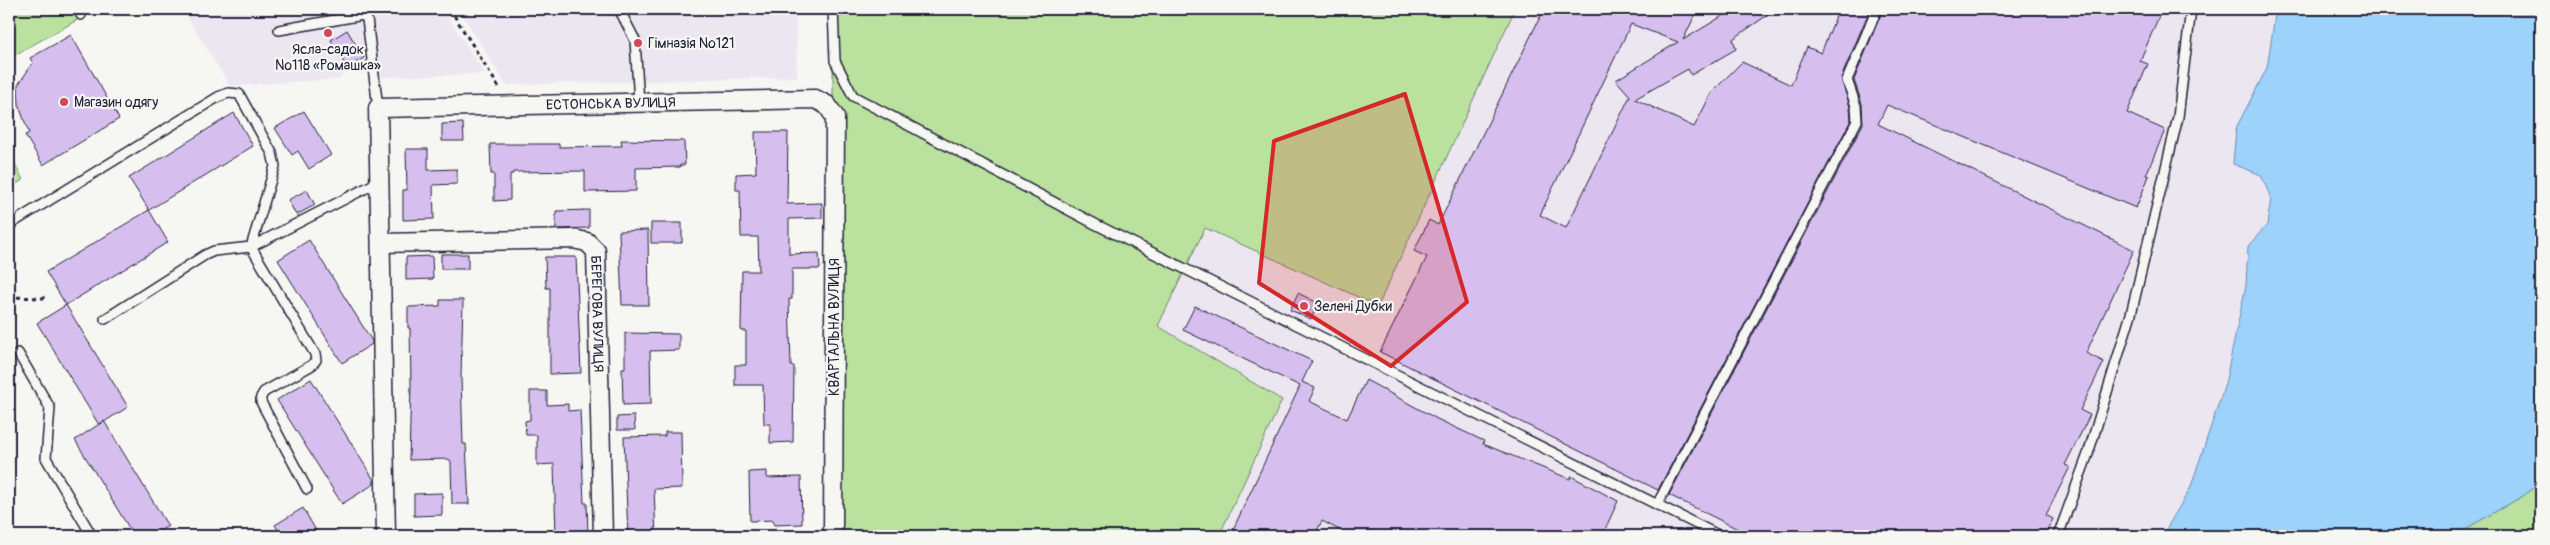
<svg xmlns="http://www.w3.org/2000/svg" width="2550" height="545" viewBox="0 0 2550 545" font-family="Pangolin,sans-serif">
	<style>
		.built { fill: #ece6f1 }
		.green { fill: #bae29e; stroke: #6e826c }
		.water { fill: #9dd2fb; stroke: #6c8cae }
		.building { fill: #d6bfef; stroke: #22223b; fill-rule: evenodd }
		.lines { fill: none; stroke-linecap: round; stroke-linejoin: round }
		.service-casing { stroke: #22223b; stroke-width: 12 }
		.minor-casing { stroke: #22223b; stroke-width: 21 }
		.path { stroke: #22223b; stroke-width: 3; stroke-dasharray: 4 4; stroke-linecap: butt }
		.service { stroke: #f6f6f2; stroke-width: 9 }
		.minor { stroke: #f6f6f2; stroke-width: 18 }
		.marked { fill: #d62828; fill-opacity: 0.2; stroke: #d62828; stroke-width: 4; stroke-linejoin: round }
		.poi-dot { fill: #d1495b; stroke: #f6f6f2; stroke-width: 2 }
		.labels { text-anchor: middle; dominant-baseline: central; stroke-width: 4.5; stroke-linejoin: round; paint-order: stroke }
		.poi-label { font-size: 14px; fill: #22223b; stroke: #f6f6f2; text-anchor: start }
		.street-label { font-size: 14px; fill: #22223b; stroke: #f6f6f2 }
	</style>
	<rect width="100%" height="100%" fill="#f6f6f2"/>
	<filter id="ink" filterUnits="userSpaceOnUse"><feTurbulence type="fractalNoise" baseFrequency=".02" numOctaves="2"/><feDisplacementMap in="SourceGraphic" scale="10" xChannelSelector="R" yChannelSelector="G"/><feConvolveMatrix kernelMatrix="1 2 1 2 8 2 1 2 1" color-interpolation-filters="sRGB"/></filter>
	<g filter="url(#ink)">
		<path class="built" d="M182,9H443L485,74L380,77L379,57H373L364,58L348,68L339,79L230,86Z
			M459,9H796L797,77L506,85Z
			M1515,9H2276L2267,68L2236,128L2233,164L2261,175L2271,198L2267,225L2248,246L2246,285L2225,384L2190,489L2162,536H1219L1282,400L1158,326L1205,228L1378,306Z"/>
		<path class="green" d="M9,9H97L9,58Z
			M833,9H1515L1378,306L1205,228L1158,326L1282,400L1219,536H833Z
			M9,152L23,180L9,188Z
			M2541,482V536H2457L2460,532L2523,496Z"/>
		<path class="water" d="M2276,9H2541L2539,43L2541,51V482L2523,496L2460,532L2457,536H2162L2190,489L2225,384L2246,285L2248,246L2267,225L2271,198L2261,175L2233,164L2236,128L2267,68Z"/>
		<path class="building" d="M1544,9H1698L1683,40L1734,9H1776L1733,39L1736,49L1691,75L1688,69L1635,99L1694,127L1712,92L1742,62L1791,85L1807,47L1821,53L1839,9H1870L1841,78L1850,107L1851,120L1658,490L1380,352L1427,257L1414,251L1429,220L1438,225ZM1631,24L1678,42L1616,80L1630,96L1566,228L1540,215Z
			M1883,9H2162L2140,61L2148,64L2127,113L2165,130L2146,175L2149,176L2136,208L1887,105L1878,124L2134,250L2086,353L2104,362L2080,410L2090,415L2065,465L2070,467L2046,515L2053,519L2044,536H1752L1669,495L1863,124L1862,104L1854,80Z
			M347,30L364,58L347,68L331,40Z
			M71,35L119,119L43,165L25,135L29,133L19,106L18,85L33,63L30,58Z
			M304,111L331,155L309,169L298,151L292,155L275,128Z
			M234,113L253,146L149,210L129,178Z
			M463,123L464,141H442V124Z
			M755,132H788L787,204L822,203V218L789,219V254L819,253L820,269H792V299H789L791,366H794L793,442L770,443V424H764L763,385H735V365H746V331H741L742,271H759L758,237H741L740,190H736V174L756,173Z
			M621,140L684,141L685,165H680V167L636,168V191L585,192V171L513,172V174H510V200L494,201V174H491L490,144H559V147L622,146Z
			M406,149H428V170L457,169V184L433,185L434,219L403,220V190H407Z
			M307,190L315,205L296,215L288,200Z
			M149,210L168,242L66,305L46,272Z
			M589,210V228L556,229V211Z
			M651,223H682V243H651Z
			M648,230L649,305H622L619,231Z
			M309,240L372,341V344L342,363L278,260Z
			M441,254H468V269H441Z
			M432,256L433,279L406,280V257Z
			M545,257H576L581,373L550,374V288H546Z
			M1298,293L1318,303L1311,319L1290,310Z
			M440,300H463L461,377L463,444H466L469,504H452L451,462L449,459L409,460L411,385L410,328H408V307L440,306Z
			M66,305L128,407L99,425L37,323Z
			M1195,306L1312,361L1302,382L1315,388L1309,401L1347,419L1366,380L1437,419L1484,441L1483,444L1570,479L1571,476L1618,501L1602,536H1351L1322,521L1314,536H1230L1300,386L1183,330Z
			M625,333L679,334V350L650,351L651,404L623,405L622,368H625Z
			M311,379L374,480V484L342,504L277,400Z
			M530,391H547V405L568,404V411L580,410L584,503H587L588,536H556L554,464L537,465V435H526L525,421L530,420Z
			M634,416L635,430H617V417Z
			M104,421L168,526L151,536H134L75,440Z
			M665,432H681L682,488L654,489L656,536H628L624,437L665,436Z
			M767,471V478L801,477L802,524L774,525L773,520L750,521L749,472Z
			M442,493V515L414,516V494Z
			M303,508L319,536H282L275,525Z"/>
		<g class="lines">
			<defs>
				<path id="service" d="M77,9L81,15
					M619,9L635,40L639,103
					M833,9L835,61L853,96L1097,225L1720,536
					M279,30L363,15L367,19L378,108
					M9,225L218,97L228,93L239,94L272,153L275,166L251,247L315,354L316,360L312,365L264,392L261,397V402L307,489
					M105,319L205,255L214,251L251,247L380,181
					M18,353L50,408L46,458L92,536
					M1657,505L1857,121L1856,106L1847,80L1877,9
					M2058,536L2088,454L2131,314L2178,117L2191,9"/>
				<g id="minor">
					<path id="s1" d="M381,243L573,239L587,242L596,251L603,536"/>
					<path id="s2" d="M386,536L378,108L815,99L827,105L835,117L833,536"/>
				</g>
			</defs>
			<use href="#service" class="service-casing"/>
			<use href="#minor" class="minor-casing"/>
			<path class="path" d="M450,9L500,89
				M9,297L45,298"/>
			<use href="#service" class="service"/>
			<use href="#minor" class="minor"/>
		</g>
	</g>
	<path class="marked" d="M1405,94L1467,302L1391,366L1259,283L1274,141Z"/>
	<g class="poi-dot">
		<circle cx="328" cy="33" r="5"/>
		<circle cx="638" cy="43" r="5"/>
		<circle cx="64" cy="102" r="5"/>
		<circle cx="1304" cy="306" r="5"/>
	</g>
	<g class="labels">
		<g class="poi-label">
			<text x="648" y="43">Гімназія №121</text>
			<text x="328" y="49" text-anchor="middle">Ясла-садок<tspan x="328" dy="16">№118 «Ромашка»</tspan></text>
			<text x="74" y="102">Магазин одягу</text>
			<text x="1314" y="306">Зелені Дубки</text>
		</g>
		<g class="street-label">
			<text stroke="none"><textPath href="#s2" startOffset="661">ЕСТОНСЬКА ВУЛИЦЯ</textPath></text>
			<text stroke="none"><textPath href="#s1" startOffset="282">БЕРЕГОВА ВУЛИЦЯ</textPath></text>
			<text transform="translate(834 327) rotate(-90)">КВАРТАЛЬНА ВУЛИЦЯ</text>
		</g>
	</g>
	<rect width="2550" height="545" fill="none" stroke="#f6f6f2" stroke-width="30"/>
	<rect x="15" y="15" width="2520" height="515" fill="none" stroke="#22223b" stroke-width="2" filter="url(#ink)"/>
</svg>
